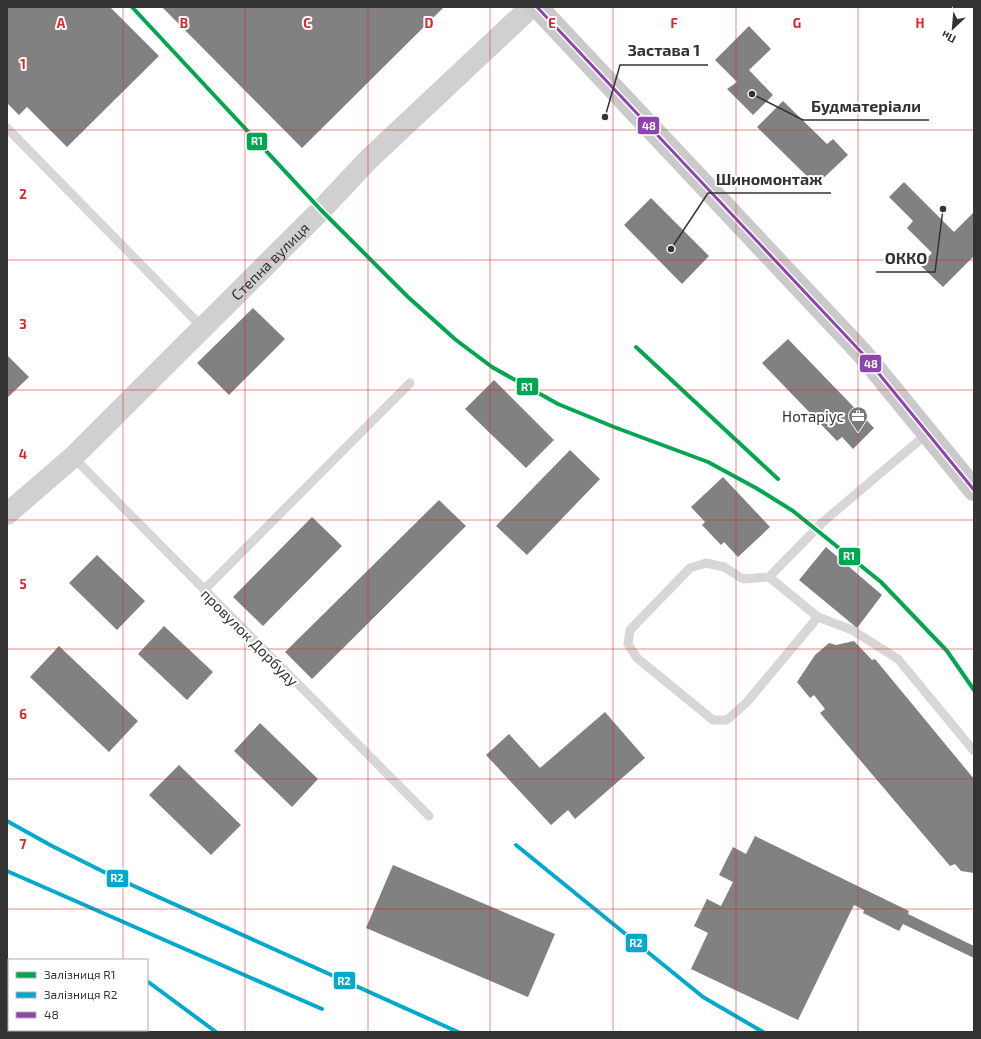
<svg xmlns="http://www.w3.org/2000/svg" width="981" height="1039" viewBox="0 0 981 1039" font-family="'Exo 2',sans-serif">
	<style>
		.building { fill: #818181 }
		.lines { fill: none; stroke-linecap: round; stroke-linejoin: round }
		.service { stroke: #d7d7d7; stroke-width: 9 }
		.secondary { stroke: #d0d0d0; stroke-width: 22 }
		.primary { stroke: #cacaca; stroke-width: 22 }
		.bus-1-casing { stroke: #fff; stroke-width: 6 }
		.bus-1 { stroke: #8e44ad; stroke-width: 3 }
		.rail-1-casing { stroke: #fff; stroke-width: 7 }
		.rail-2-casing { stroke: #fff; stroke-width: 7 }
		.rail-1 { stroke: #00a651; stroke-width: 4 }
		.rail-2 { stroke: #00a9ce; stroke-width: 4 }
		.grid { fill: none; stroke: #d62828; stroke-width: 1; stroke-opacity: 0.55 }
		.labels { text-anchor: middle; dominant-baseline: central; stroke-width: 4; stroke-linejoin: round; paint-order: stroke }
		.street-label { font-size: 15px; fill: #333; stroke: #fff }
		.poi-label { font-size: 15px; fill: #333; stroke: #fff; text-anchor: end }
		.grid-label { font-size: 13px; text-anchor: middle; font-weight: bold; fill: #d62828; stroke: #fff; stroke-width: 4; stroke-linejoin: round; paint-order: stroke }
		.leader { fill: none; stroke: #333; stroke-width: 1.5 }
		.callout-dot { fill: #333; stroke: #fff; stroke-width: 1.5 }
		.callout-label { font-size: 16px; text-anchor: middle; font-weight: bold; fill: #333; stroke: #fff; stroke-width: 4; stroke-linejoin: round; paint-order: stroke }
		.line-badge { stroke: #fff; stroke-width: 1.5 }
		.badge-label { font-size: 11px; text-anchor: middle; font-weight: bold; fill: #fff }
	</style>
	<rect width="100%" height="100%" fill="#fff"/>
	<path class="building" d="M7,7H110L159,56L67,147L27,107L19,115L7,103Z
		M162,7H444L302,148Z
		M749,26L771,49L749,70L773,95L753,115L727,89L737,82L715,60Z
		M783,101L827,144L833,139L848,155L816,185L757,127Z
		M904,182L954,232L974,212V256L943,287L920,265L932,253L907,228L913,221L889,197Z
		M651,198L709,256L682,284L624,225Z
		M253,308L285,339L229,395L197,363Z
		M788,339L874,428L853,449L842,437L837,441L762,363Z
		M7,355L29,377L7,398Z
		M494,380L554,440L526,468L465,409Z
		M570,450L600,479L527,555L496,526Z
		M723,477L770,527L738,557L724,542L721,545L702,525L705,522L691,507Z
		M439,500L466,526L312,679L285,652Z
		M312,517L342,546L263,626L233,597Z
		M826,547L882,595L857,628L799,580Z
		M97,555L145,601L117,630L69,583Z
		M164,626L213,672L187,700L138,654Z
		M854,641L872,660L875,659L974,779V873L961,871L955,864L950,866L820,713L825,709L814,695L810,698L797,682L815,655L829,643L836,645Z
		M59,646L138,721L109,752L30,677Z
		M605,712L645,758L575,819L568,810L551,825L486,755L509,734L540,768Z
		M260,723L318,779L292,807L234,751Z
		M179,765L241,825L211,855L149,795Z
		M755,836L909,911L908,914L974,946V958L903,924L899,931L863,913L864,910L854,905L798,1020L691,969L708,933L694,926L707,899L721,906L733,882L719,875L733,847L746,854Z
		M393,865L555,934L528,997L366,928Z"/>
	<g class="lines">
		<path class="service" d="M7,128L202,327
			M73,457L429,816
			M769,577L818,617L852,630L898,659L974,751
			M204,590L410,383
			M818,617L747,702L727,720H713L637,658L628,644L630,630L690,568L706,563L724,567L743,579L769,577L824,521L928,433"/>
		<path class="secondary" id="s1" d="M7,514L73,457L321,210L369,159L531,7"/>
		<path class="primary" d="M537,7L862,353L974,490"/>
		<defs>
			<path id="bus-1" d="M537,7L862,353L974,490"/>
		</defs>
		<use href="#bus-1" class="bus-1-casing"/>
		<use href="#bus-1" class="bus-1"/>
		<defs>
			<path id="rail-1" d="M132,7L321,210L408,297L456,340L492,367L558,404L614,427L708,462L756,488L793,511L881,582L947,651L974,690
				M636,347L778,479"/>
			<path id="rail-2" d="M7,821L52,846L114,877L458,1032
				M516,845L703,997L763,1032
				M7,871L322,1009
				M147,981L216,1032"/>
		</defs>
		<use href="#rail-1" class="rail-1-casing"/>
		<use href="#rail-2" class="rail-2-casing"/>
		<use href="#rail-1" class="rail-1"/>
		<use href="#rail-2" class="rail-2"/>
	</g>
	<path class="grid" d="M123,7V960M245,7V1032M368,7V1032M490,7V1032M613,7V1032M736,7V1032M858,7V1032M7,130H974M7,260H974M7,390H974M7,520H974M7,649H974M7,779H974M7,909H974M123,1030V1032"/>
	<defs>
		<symbol id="office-pin" viewBox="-11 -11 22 30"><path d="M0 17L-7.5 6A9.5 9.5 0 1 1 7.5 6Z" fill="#7a7a7a" stroke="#fff"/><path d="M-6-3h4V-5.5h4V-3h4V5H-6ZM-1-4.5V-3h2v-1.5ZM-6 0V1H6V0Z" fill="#fff"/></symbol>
	</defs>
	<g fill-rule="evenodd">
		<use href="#office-pin" x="847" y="405" width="22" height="30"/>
	</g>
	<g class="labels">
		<g class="street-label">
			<text stroke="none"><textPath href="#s1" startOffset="365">Степна вулиця</textPath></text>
			<text transform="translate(250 637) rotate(45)">провулок Дорбуду</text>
		</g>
		<g class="poi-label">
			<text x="844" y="416">Нотаріус</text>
		</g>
	</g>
	<g class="grid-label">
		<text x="61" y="28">A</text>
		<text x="184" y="28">B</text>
		<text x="307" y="28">C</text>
		<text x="429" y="28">D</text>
		<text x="552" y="28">E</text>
		<text x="674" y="28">F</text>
		<text x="797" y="28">G</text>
		<text x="920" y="28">H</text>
		<text x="23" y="69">1</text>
		<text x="23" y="199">2</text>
		<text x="23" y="329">3</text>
		<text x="23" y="459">4</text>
		<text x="23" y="589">5</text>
		<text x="23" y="719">6</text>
		<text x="23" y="849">7</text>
	</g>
	<path class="leader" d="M605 117L620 65H708M752 94L803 120H929M671 249L708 193H831M943 209L935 272H876"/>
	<g class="callout-dot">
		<circle cx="605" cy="117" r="4"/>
		<circle cx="752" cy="94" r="4"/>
		<circle cx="671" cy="249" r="4"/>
		<circle cx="943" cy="209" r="4"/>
	</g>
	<g class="callout-label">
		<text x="664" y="56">Застава 1</text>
		<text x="866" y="112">Будматеріали</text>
		<text x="769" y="185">Шиномонтаж</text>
		<text x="906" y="264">ОККО</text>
	</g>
	<g class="line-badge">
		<rect x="637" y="116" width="23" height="19" rx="4" fill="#8e44ad"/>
		<rect x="246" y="132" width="22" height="19" rx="4" fill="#00a651"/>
		<rect x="859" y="354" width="23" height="19" rx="4" fill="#8e44ad"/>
		<rect x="516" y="377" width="23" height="19" rx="4" fill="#00a651"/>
		<rect x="838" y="547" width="23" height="19" rx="4" fill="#00a651"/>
		<rect x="106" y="869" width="23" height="19" rx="4" fill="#00a9ce"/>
		<rect x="625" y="933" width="23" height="20" rx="4" fill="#00a9ce"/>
		<rect x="333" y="971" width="23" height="19" rx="4" fill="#00a9ce"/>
	</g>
	<g class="badge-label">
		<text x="649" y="130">48</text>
		<text x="257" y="145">R1</text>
		<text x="871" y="368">48</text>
		<text x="527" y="391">R1</text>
		<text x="849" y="560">R1</text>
		<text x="117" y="882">R2</text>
		<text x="636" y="947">R2</text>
		<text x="344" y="985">R2</text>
	</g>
	<rect width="981" height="1039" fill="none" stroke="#333333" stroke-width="16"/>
	<rect x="8" y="959" width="140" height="72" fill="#ffffff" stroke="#adadad"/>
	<rect x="16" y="972" width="20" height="6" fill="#00a651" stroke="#adadad"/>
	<text x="44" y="979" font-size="12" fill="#333333">Залізниця R1</text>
	<rect x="16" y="992" width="20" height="6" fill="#00a9ce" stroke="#adadad"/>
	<text x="44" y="999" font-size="12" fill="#333333">Залізниця R2</text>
	<rect x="16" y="1012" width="20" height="6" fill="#8e44ad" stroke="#adadad"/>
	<text x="44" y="1019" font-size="12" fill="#333333">48</text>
	<g transform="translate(953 28) rotate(206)" stroke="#ffffff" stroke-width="3" paint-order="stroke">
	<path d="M0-3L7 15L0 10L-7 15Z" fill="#333333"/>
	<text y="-6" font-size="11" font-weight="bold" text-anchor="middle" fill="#333333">Пн</text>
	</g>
</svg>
